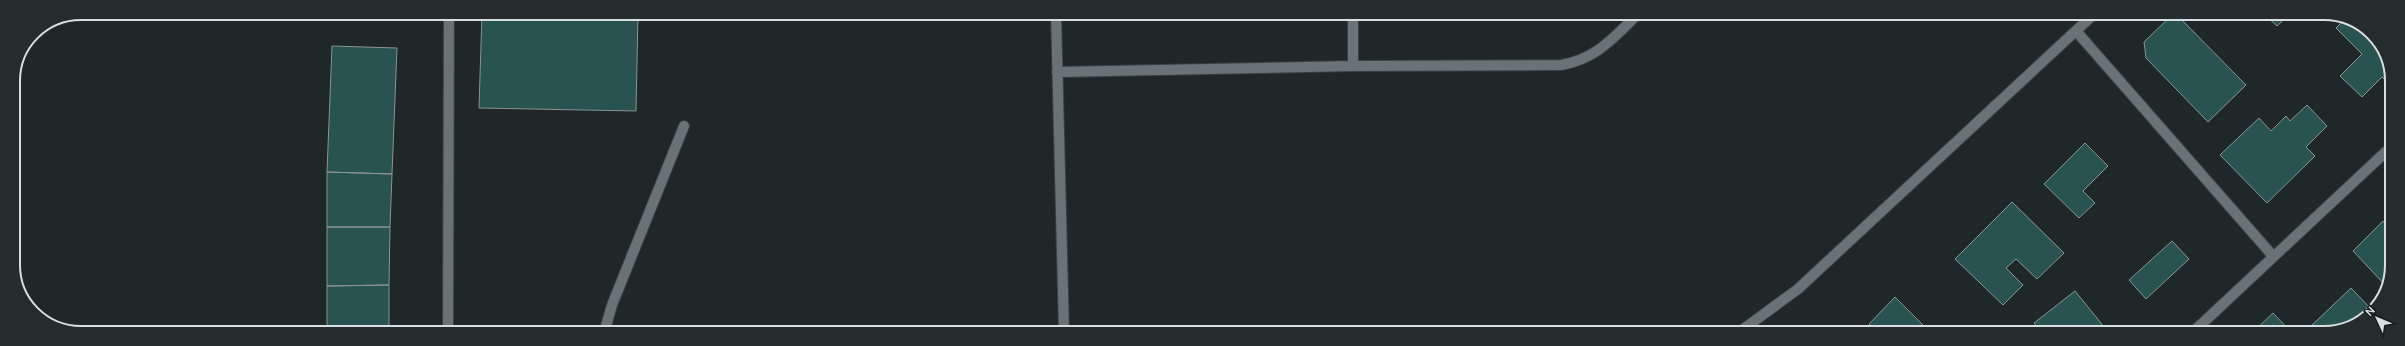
<svg xmlns="http://www.w3.org/2000/svg" width="2405" height="346" viewBox="0 0 2405 346" font-family="'DM Sans',sans-serif">
	<style>
		.building { fill: #285350; stroke: #8a9493 }
		.lines { fill: none; stroke-linecap: round; stroke-linejoin: round }
		.minor-casing { stroke: #3a4143; stroke-width: 12 }
		.minor { stroke: #697275; stroke-width: 10 }
		.rim { fill: none; stroke: #d9dee0; stroke-width: 2 }
	</style>
	<rect width="100%" height="100%" fill="#1f2729"/>
	<path class="building" d="M482,13H638L636,111L479,108Z
		M2173,14H2176L2246,85L2208,122L2146,58L2144,42Z
		M2264,14H2290L2277,26Z
		M2345,19L2369,30L2391,68V86L2382,77L2362,97L2340,76L2362,54L2336,28Z
		M332,46L397,48L392,174L327,172Z
		M2307,105L2327,126L2306,147L2315,156L2267,203L2220,155L2259,118L2271,131L2286,116L2290,121Z
		M2085,143L2108,166L2083,191L2095,203L2079,218L2044,184Z
		M327,172L392,174L390,227H327Z
		M2012,202L2064,253L2037,279L2016,259L2006,268L2023,285L2003,305L1955,259Z
		M2383,221L2391,230V273L2385,285L2353,251Z
		M327,227H390L389,285L327,286Z
		M2172,241L2189,259L2146,299L2129,280Z
		M389,285V329L327,326V286Z
		M2351,288L2372,310L2369,316L2324,333H2317L2310,327Z
		M2075,291L2109,333H2042L2034,323Z
		M1895,297L1931,333H1878L1869,324Z
		M2273,313L2292,333H2252Z"/>
	<g class="lines">
		<defs>
			<path id="minor" d="M1056,13L1064,333
				M1353,13V66
				M2076,31L2273,256
				M1057,72L1353,66L1561,65C1597,59 1614,37 1639,13
				M448,333L449,13
				M604,333L612,305L684,126
				M1738,333L1798,289L2095,13
				M2192,333L2391,147"/>
		</defs>
		<use href="#minor" class="minor-casing"/>
		<use href="#minor" class="minor"/>
	</g>
	<path d="M0 0H2405V346H0ZM81 20H2324A61 61 0 0 1 2385 81V265A61 61 0 0 1 2324 326H81A61 61 0 0 1 20 265V81A61 61 0 0 1 81 20Z" fill="#262c2e" fill-rule="evenodd"/>
	<path class="rim" d="M81 20H2324A61 61 0 0 1 2385 81V265A61 61 0 0 1 2324 326H81A61 61 0 0 1 20 265V81A61 61 0 0 1 81 20Z"/>
	<g transform="translate(2377 318) rotate(314)" stroke="#161d1f" stroke-width="3" paint-order="stroke">
	<path d="M0-3L7 15L0 10L-7 15Z" fill="#d9dee0"/>
	<text y="-6" font-size="11" font-weight="bold" text-anchor="middle" fill="#d9dee0">N</text>
	</g>
</svg>
